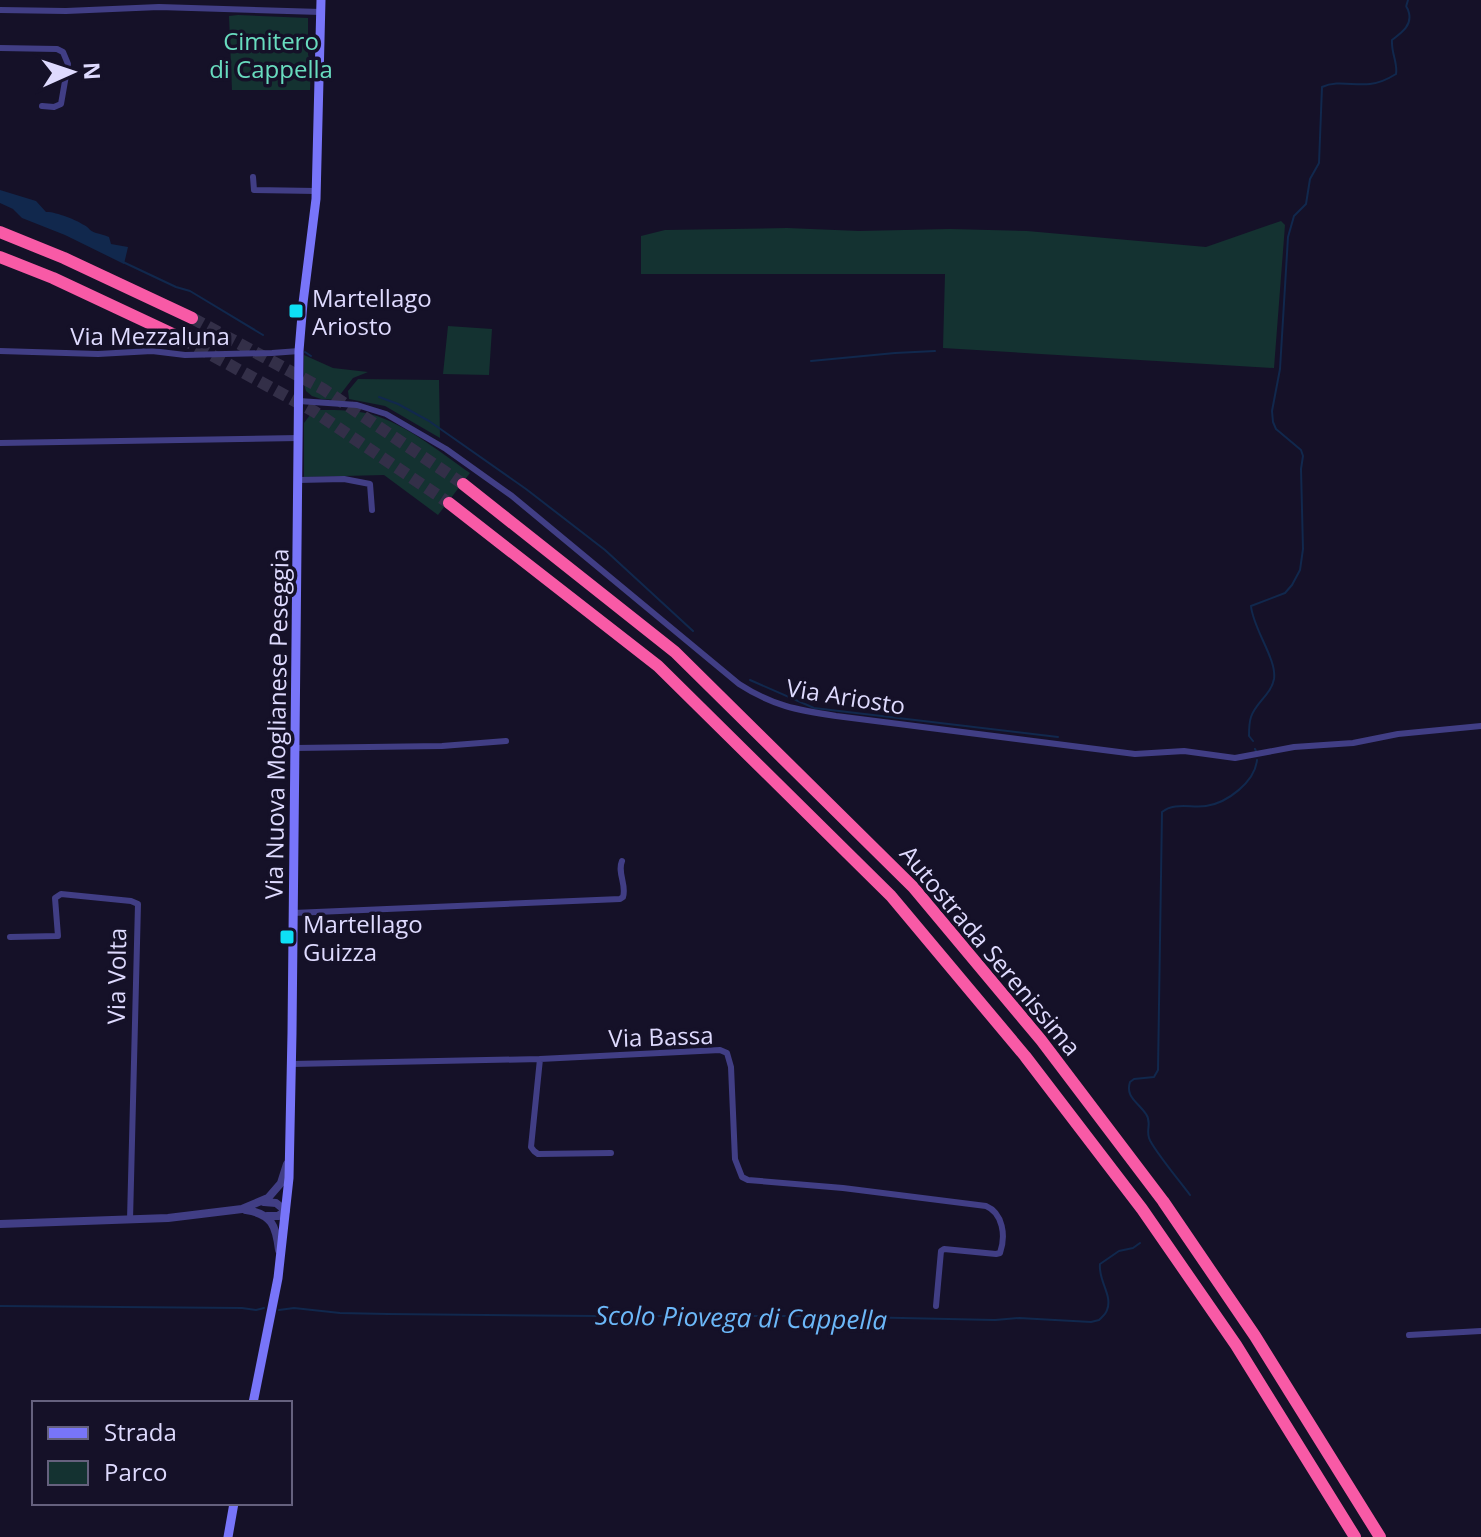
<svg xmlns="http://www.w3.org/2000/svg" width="1481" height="1537" viewBox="0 0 1481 1537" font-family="'Open Sans',sans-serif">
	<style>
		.green { fill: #143231 }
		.water { fill: #11284d }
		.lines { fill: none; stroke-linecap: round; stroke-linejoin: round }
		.stream { stroke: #11284d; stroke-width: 2 }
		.motorway-tunnel { stroke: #332f48; stroke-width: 12; stroke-dasharray: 12 6; stroke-linecap: butt }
		.minor { stroke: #413e85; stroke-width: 6 }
		.tertiary { stroke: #413e85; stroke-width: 8 }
		.secondary { stroke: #7875f9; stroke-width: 9 }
		.motorway { stroke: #f85aa6; stroke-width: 12 }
		.poi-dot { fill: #0edff5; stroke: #151128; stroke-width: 3 }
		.labels { text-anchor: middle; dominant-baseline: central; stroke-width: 7; stroke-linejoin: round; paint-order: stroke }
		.park-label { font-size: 24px; fill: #68dcbf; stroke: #151128 }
		.poi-label { font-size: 24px; fill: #dedafe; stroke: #151128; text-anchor: start }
		.street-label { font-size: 24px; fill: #dedafe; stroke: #151128 }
		.water-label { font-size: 26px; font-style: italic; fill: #6cb8f9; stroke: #151128 }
	</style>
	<rect width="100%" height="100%" fill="#151128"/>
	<path class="green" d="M238,15L308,18V55L311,61L310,90H232L229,16Z
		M1281,221L1285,225L1274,368L943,348L945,274H641V236L665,230L787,228L859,231L950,229L1027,231L1206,247Z
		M448,326L492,329L489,375L443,374Z
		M304,355L333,368L368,372L353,378L336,400L321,399L312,396L306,391L304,384Z
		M358,379L439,380L440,438L385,406L349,399L348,391Z
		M320,410C339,410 358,410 377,416C411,428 441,453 470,473L438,515L384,475L304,477V423L310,415Z"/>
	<path class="water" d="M0,190L36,201L46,212C54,211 77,220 84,225C91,229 88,230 96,233C100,234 105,235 109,237L111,244L128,247L124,264L65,235L22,218L13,209L0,203Z"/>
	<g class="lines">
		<path class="stream" d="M123,262L176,287L190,291L263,335
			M305,352L311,356
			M811,361L895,353L935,351
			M379,397L398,404L429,421L526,489L605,550L693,631
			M750,680L814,708L1058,737
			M1253,741L1249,736C1249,729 1249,723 1251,717C1256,702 1271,695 1274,679C1277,659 1253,629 1251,606L1285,593L1292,585L1300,570L1303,549L1301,469L1303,456L1301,450L1276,429L1273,422L1272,411L1280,369L1288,237L1294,216L1306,204L1310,179L1319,163L1322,87C1337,80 1354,86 1370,84C1380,83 1388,79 1396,74C1398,63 1391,53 1392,40C1401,33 1412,26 1409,13C1406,2 1405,11 1408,0
			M1255,749L1256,751
			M1190,1195C1182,1184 1152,1148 1149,1138C1146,1129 1152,1122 1146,1114C1138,1102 1125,1097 1130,1082L1134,1079L1154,1077L1158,1070L1162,812C1174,802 1191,808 1206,806C1227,803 1255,782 1257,760
			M0,1306L242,1308L256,1310L264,1308
			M279,1310L294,1308L340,1313L388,1314L596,1316H809L995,1320L1019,1318L1091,1322L1099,1320C1102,1317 1106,1314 1107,1310C1113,1295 1098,1281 1100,1264L1119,1251L1133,1248L1140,1243"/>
		<path class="motorway-tunnel" d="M192,318L323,389L463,484
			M181,338L315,412L449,503"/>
		<path class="minor" d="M0,10L66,11L159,7L321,12
			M0,48L57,49L63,52L68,64L61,104L54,107L42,106
			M253,177L254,190L316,191
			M0,351L98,354L152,351L185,355L272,353L299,351
			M299,401L357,405L386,414L446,449L512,496L739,684C773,706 797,710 836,716L1135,754L1184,751L1235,758L1294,747L1353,743L1398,734L1481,726
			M0,443L299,438
			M298,480L344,479L370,484L372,510
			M295,748L442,746L506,741
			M293,913L620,899L623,897C627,885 617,873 622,861
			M10,937L58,936L55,898L61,894L131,901L138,904L130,1220
			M540,1059L531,1147L534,1151L538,1154L611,1153
			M292,1064L540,1059L720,1050L727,1053L731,1067L735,1159L742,1177L748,1180L843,1188L986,1206C1003,1213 1006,1236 1000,1253L996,1254L944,1249L941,1251L936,1306
			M1409,1335L1481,1331"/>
		<path class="tertiary" d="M264,1202L276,1203L286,1211L278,1216H267
			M246,1210C272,1214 276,1226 279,1250
			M0,1224L168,1218L242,1209L268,1198L281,1183L287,1164"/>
		<path class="secondary" d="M253,1403L278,1278L289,1178L292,1033L299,351L303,303L316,199L321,0
			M228,1537L234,1503"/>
		<path class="motorway" d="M0,232L64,258L192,318
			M0,257L53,278L181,338
			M463,484L675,652L913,887L1041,1040L1163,1201L1255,1336L1380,1537
			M449,503L658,666L891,896L1025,1056L1142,1209L1236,1345L1355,1537"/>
	</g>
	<g class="poi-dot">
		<rect x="288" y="303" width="16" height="16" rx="4"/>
		<rect x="279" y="929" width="16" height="16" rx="4"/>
	</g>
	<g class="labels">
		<g class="park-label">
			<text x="271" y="40">Cimitero<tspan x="271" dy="28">di Cappella</tspan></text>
		</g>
		<g class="poi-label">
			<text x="312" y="297">Martellago<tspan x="312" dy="28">Ariosto</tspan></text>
			<text x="303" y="923">Martellago<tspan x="303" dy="28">Guizza</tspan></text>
		</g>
		<g class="street-label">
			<text x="150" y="335">Via Mezzaluna</text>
			<text transform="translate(846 696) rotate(9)">Via Ariosto</text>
			<text transform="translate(276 724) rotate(-89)">Via Nuova Moglianese Peseggia</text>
			<text transform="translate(991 950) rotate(50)">Autostrada Serenissima</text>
			<text transform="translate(116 976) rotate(-89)">Via Volta</text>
			<text transform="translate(661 1036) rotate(-2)">Via Bassa</text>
		</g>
		<g class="water-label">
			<text transform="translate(741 1317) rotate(1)">Scolo Piovega di Cappella</text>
		</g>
	</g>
	<rect x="32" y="1401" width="260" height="104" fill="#151128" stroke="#65617e" stroke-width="2"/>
	<rect x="48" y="1427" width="40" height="12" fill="#7875f9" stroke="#65617e" stroke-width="2"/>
	<text x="104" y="1441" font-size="24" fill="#dedafe">Strada</text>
	<rect x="48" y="1461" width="40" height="24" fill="#143231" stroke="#65617e" stroke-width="2"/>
	<text x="104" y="1481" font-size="24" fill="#dedafe">Parco</text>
	<g transform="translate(72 72) rotate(87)" stroke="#151128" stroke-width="6" paint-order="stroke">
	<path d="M0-6L14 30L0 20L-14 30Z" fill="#dedafe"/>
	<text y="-12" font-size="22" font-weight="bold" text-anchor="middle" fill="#dedafe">N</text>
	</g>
</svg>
